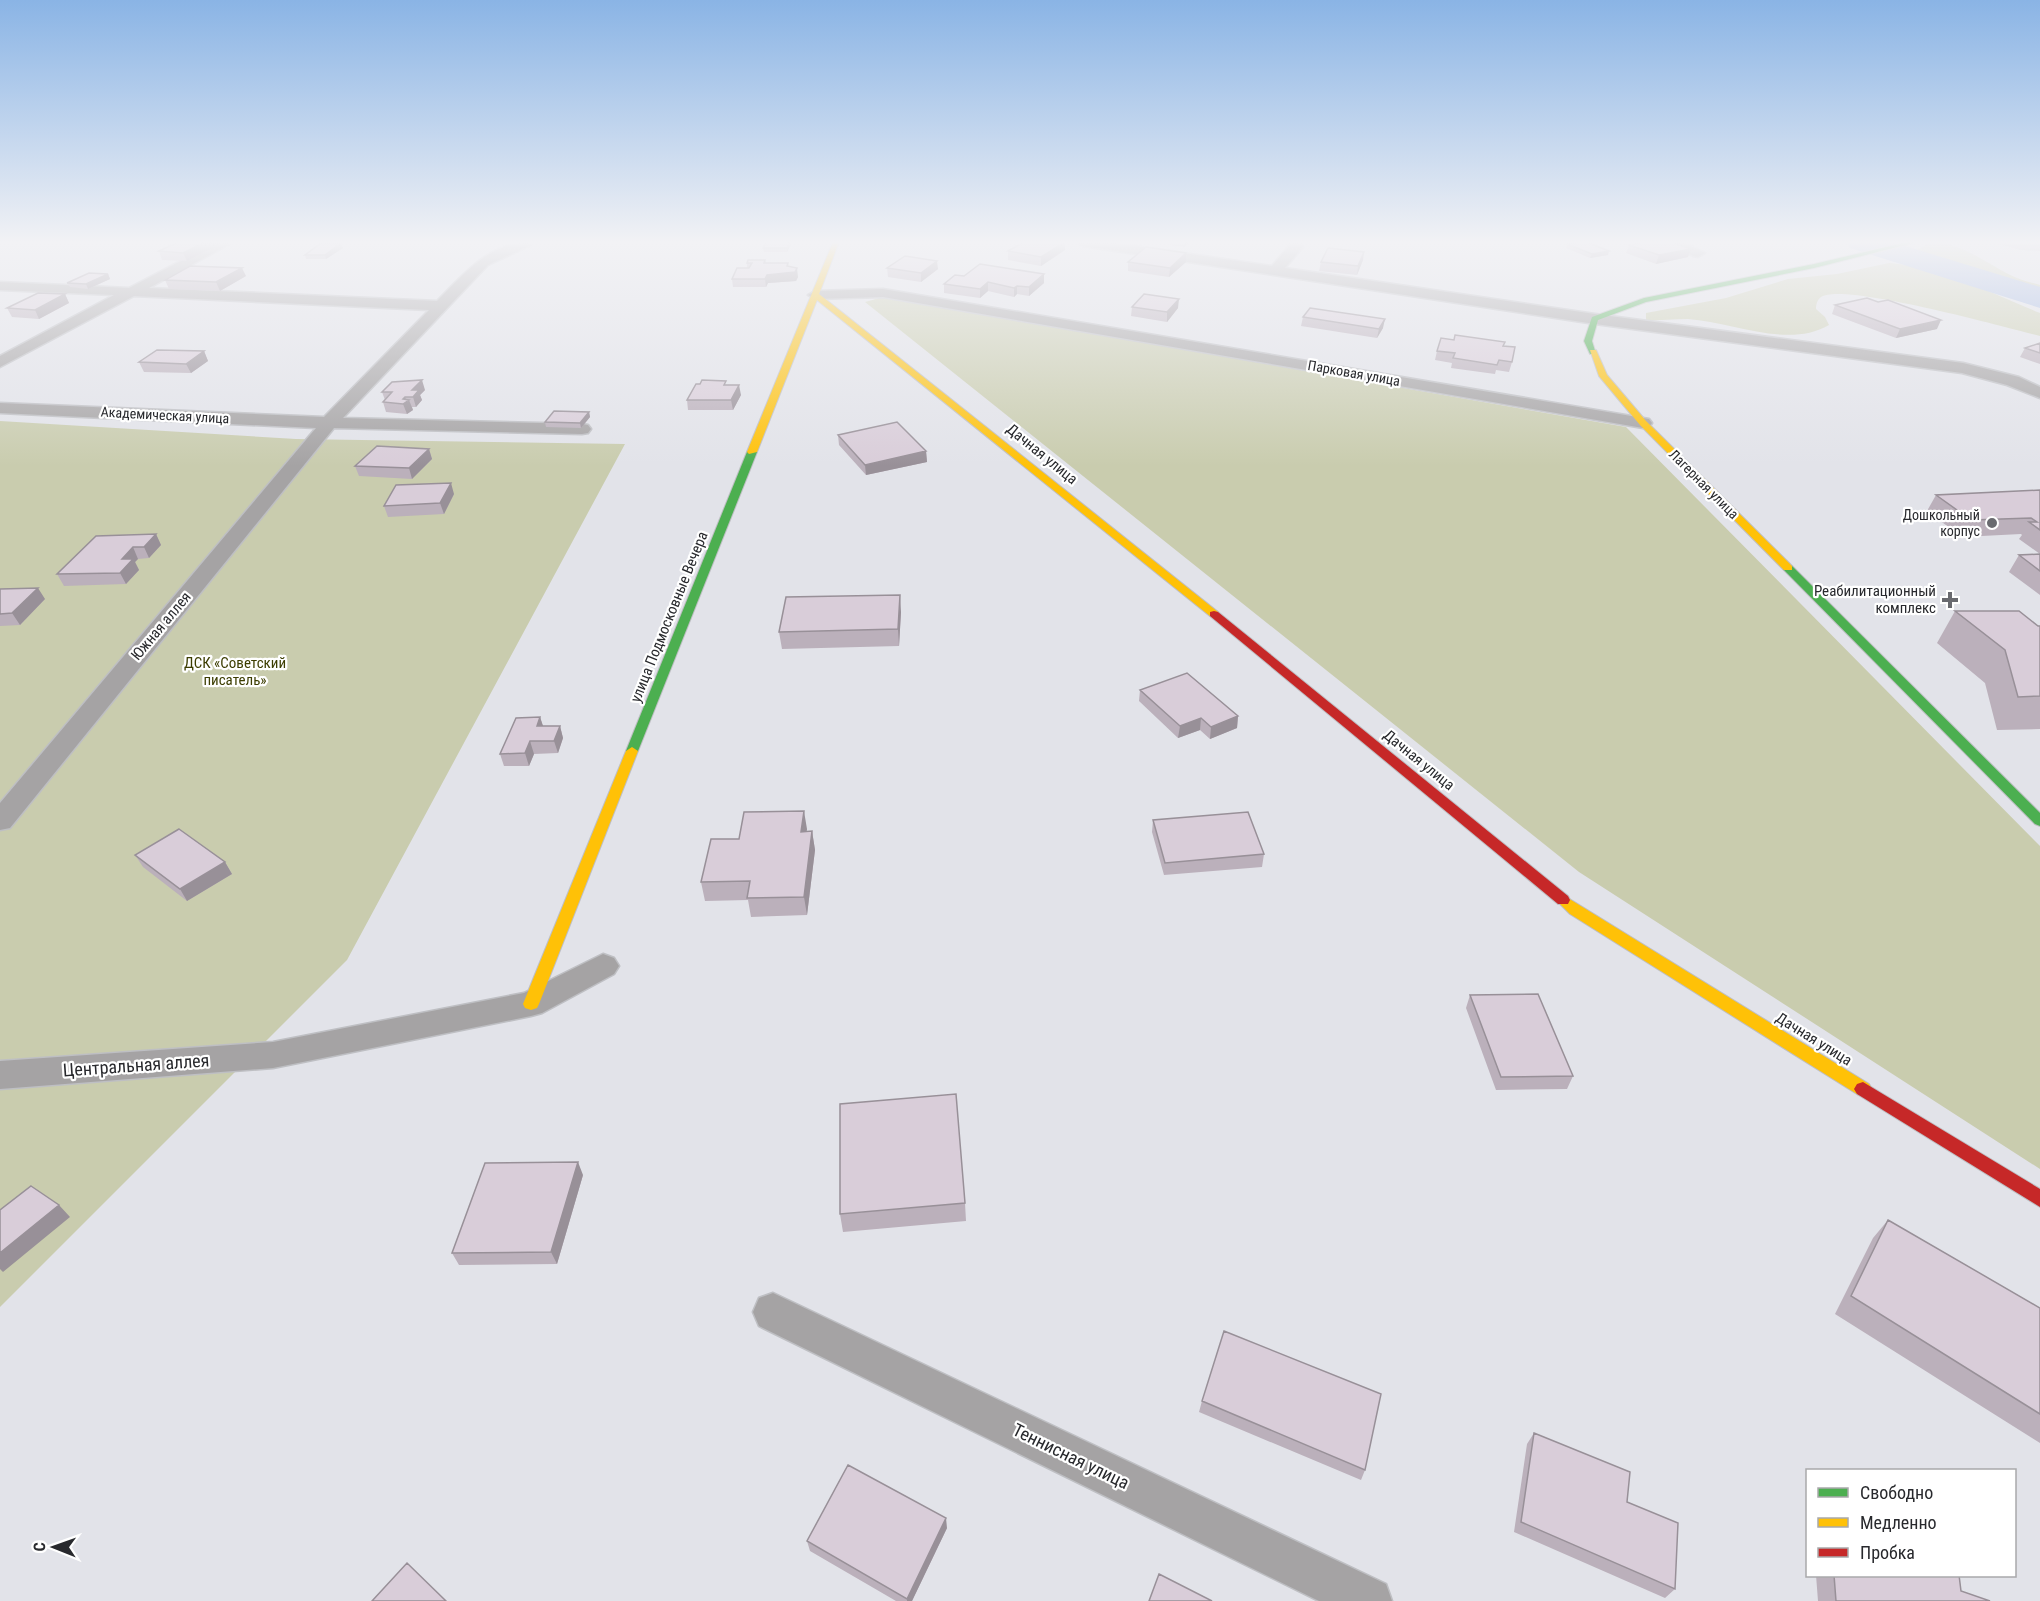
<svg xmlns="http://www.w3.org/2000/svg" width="2040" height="1601" viewBox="0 0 2040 1601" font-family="'Roboto Condensed',sans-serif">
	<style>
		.green { fill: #c9ccae }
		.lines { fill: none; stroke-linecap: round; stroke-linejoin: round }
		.river { fill: #9eb4e1; fill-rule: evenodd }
		.street-casing { stroke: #bebfc3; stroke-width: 3 }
		.fast-casing { stroke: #bebfc3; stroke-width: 2 }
		.slow-casing { stroke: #bebfc3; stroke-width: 2 }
		.jam-casing { stroke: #bebfc3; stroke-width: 2 }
		.street { fill: #a5a3a4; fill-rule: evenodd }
		.fast { fill: #4caf50; fill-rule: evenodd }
		.slow { fill: #ffc107; fill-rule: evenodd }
		.jam { fill: #c62828; fill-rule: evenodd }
		.wall { fill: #bbb0bb }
		.shaded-wall { fill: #989098 }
		.building { fill: #d9cdd9; stroke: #989098; stroke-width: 1.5 }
		.poi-dot { fill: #696a6f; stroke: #fff; stroke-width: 2 }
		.labels { text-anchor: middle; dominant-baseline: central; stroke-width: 4.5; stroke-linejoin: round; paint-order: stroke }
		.far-street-label { font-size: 14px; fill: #28292d; stroke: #fff }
		.far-poi-label { font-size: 14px; fill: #28292d; stroke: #fff; text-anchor: end }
		.street-label { font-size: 15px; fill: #28292d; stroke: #fff }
		.poi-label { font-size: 15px; fill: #28292d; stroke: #fff; text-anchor: end }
		.park-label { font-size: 15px; fill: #3c3d01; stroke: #fff }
		.near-street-label { font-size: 18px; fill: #28292d; stroke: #fff }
	</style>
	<rect width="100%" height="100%" fill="#e2e3e9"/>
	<path class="green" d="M1931,242C1963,242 1989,266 2017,278C2024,281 2033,283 2040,285V290L1959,270L1905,252L1917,250Z
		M1889,263C1944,267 1990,293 2040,313V336C2007,328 1843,282 1821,297C1817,300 1816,305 1816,309L1825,317L1829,325C1788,349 1733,322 1688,319C1674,319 1660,320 1646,321V313L1726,298L1788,279L1837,274Z
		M883,297L1626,427L2040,846V1169L1579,872L865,302Z
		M0,421L296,439L625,444L347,960L0,1307Z"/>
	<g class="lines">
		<path class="river" d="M1846,242H1892L2040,287V308L1850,248Z"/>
		<defs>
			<path id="street" d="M217,242H233L149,288L437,301C465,273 489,242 532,242L531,245L488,265L343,418L582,424L588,425L591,429L588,433L582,434L334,428L10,828L0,830V803L316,428L0,413V403L324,417L429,310L134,296L0,367V356L114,295L0,290V282L129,288Z
				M1076,242H1108L1272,266L1289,246L1290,242H1302L1303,247L1285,268L1595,314L1963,363L2019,377L2040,387V398L2007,385L1962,373L1595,324L1083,246Z
				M1666,242H1683L1705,253L1698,257L1693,256Z
				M883,289L1643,418L1649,419L1652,423L1649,427L1643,428L883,297L815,299L808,295L815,291Z
				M603,954L614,958L619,966L614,974L542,1013L531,1016L273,1068L0,1089V1061L273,1042L524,993Z
				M773,1293L1386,1584L1392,1601H1319L759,1326L753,1312L759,1298Z"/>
			<path id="fast" d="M1907,242H1917L1814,268L1646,302L1598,320L1592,341L1596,354H1590L1584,341L1592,317L1644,298L1814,264Z
				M752,449L757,452L638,751L632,755L627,754L626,751L747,452Z
				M1788,565L1792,566L2040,813V826L2035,824L1784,570L1783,568Z"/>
			<path id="slow" d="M833,242H839L819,294L1218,612V616H1210L817,300L757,452L749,454L747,452Z
				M1590,350H1596L1607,375L1646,421L1792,566V570H1784L1640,425L1599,376Z
				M632,747L638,751L539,1004L537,1008L531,1010L525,1008L523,1004L626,751Z
				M1563,895L1869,1084L1872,1089L1869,1094L1863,1096L1857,1094L1570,914L1556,900L1558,896Z"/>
			<path id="jam" d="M1214,611L1218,612L1568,896L1570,900L1568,904H1558L1210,616V612Z
				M1863,1082L2040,1189V1207L1857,1094L1854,1089L1857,1084Z"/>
		</defs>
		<use href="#street" class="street-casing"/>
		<use href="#fast" class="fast-casing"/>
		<use href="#slow" class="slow-casing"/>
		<use href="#jam" class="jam-casing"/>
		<use href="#street" class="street"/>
		<use href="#fast" class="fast"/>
		<use href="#slow" class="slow"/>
		<use href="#jam" class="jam"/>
	</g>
	<path class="wall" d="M178,242H217L218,245L187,261L162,260L159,251Z
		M766,242H792L787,252H764L763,248Z
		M1065,242V250L1041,266L1008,260V251Z
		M1169,242H1190L1184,247L1169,245Z
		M1991,242H2040V251L2021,250Z
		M1567,244L1608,255L1590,258L1566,248Z
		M1629,245L1688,257L1656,264L1626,253Z
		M343,248L326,259H306L305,255Z
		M1186,253V262L1169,277L1128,271V262Z
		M765,260L766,263L788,266L798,277L796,281L768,283L766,287H733L732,279L747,268V263Z
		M1363,260L1357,275L1319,271L1321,262Z
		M887,268L938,269L921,282L888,277Z
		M108,274L110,279L88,289L70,287L67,283Z
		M955,275L1044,283L1029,296L1017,294L1014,297L988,291L980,298L944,293V284Z
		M246,276L220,291L169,289L165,280Z
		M65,294L69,303L39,319L12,317L7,308Z
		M1835,305L1937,329L1896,338L1832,314Z
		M1132,307L1178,308L1167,322L1131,316Z
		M1303,317L1383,328L1377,338L1301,326Z
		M2040,343V364L2020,357L2025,348Z
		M1504,346L1512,362L1509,372L1496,370L1495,374L1451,368L1452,363L1435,360L1437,351Z
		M204,351L208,361L191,373L144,372L139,362Z
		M727,385L741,395L733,410H688L687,400Z
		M425,390L420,395L422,400L416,407H412L413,410L407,414L386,412L383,402L385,400L382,392Z
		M589,412L590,417L581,428L546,427L545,422Z
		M838,435L926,451L927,462L866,475L839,445Z
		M429,449L432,459L412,479L359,476L355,466Z
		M2040,490V554L2019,539L2022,535L2021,534L1962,537L1927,511L1936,495Z
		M454,494L444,514L388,517L384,506Z
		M156,534L161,545L149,558L138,559L135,562L139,570L126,584L64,586L57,574Z
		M2040,554V595L2009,572L2019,555Z
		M0,589L45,599L20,625L0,626Z
		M1955,611L2040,626V729L1997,730L1985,683L1937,643Z
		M901,612L899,646L782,649L779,632Z
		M1140,690L1238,716L1237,728L1210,739L1200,730L1178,738L1139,701Z
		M540,717L543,726H560L563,738L558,753L534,754L529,766H504L500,754Z
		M1153,820L1264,854L1262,867L1164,875L1152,832Z
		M807,829L806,831H812L815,850L807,915L751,917L748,900L705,901L701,882L739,839Z
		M135,855L225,862L232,874L187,901L143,867Z
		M1470,995L1573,1076L1567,1089L1496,1090L1466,1008Z
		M583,1175L557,1264L459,1265L452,1253Z
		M965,1203L966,1221L843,1232L840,1214Z
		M1888,1220L2040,1308V1443L1835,1314L1873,1238Z
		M1202,1401L1365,1470L1361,1480L1199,1412Z
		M1534,1433L1627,1502L1675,1589L1665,1598L1514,1532L1527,1444Z
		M947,1528L912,1601H896L810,1551L807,1541Z
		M1816,1575H1959L1961,1591L1990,1601H1818Z"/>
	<path class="shaded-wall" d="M205,242H217L218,245L187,261L183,253Z
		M789,242H792L787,252V248Z
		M1065,242V250L1041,266V257Z
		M1185,242H1190L1184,247V243Z
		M341,243L343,248L326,259L325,255Z
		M1691,249L1688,257L1656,264L1659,255Z
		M1609,251L1608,255L1590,258L1592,254Z
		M1364,252L1363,260L1357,275L1358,266Z
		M1186,253V262L1169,277L1170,268Z
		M937,261L938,269L921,282V273Z
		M788,263L789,272L797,268L798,277L796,281L768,283L766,287L765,279L767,275L787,266Z
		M242,268L246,276L220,291L216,282Z
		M108,274L110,279L88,289L86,284Z
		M1044,274V283L1029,296V287Z
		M988,282V291L980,298V289Z
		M1017,286V294L1014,297V288Z
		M65,294L69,303L39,319L35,310Z
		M1179,299L1178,308L1167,322V312Z
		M1385,319L1383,328L1377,338L1379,329Z
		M1941,320L1937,329L1896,338L1900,329Z
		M204,351L208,361L191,373L186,364Z
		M422,380L425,390L420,395L422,400L416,407L413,397L412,390Z
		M739,385L741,395L733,410L731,400Z
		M405,397L407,402L409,400L413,410L407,414L403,404V399Z
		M589,412L590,417L581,428L580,423Z
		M429,449L432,459L412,479L409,468Z
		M926,451L927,462L866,475L865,465Z
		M451,483L454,494L444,514L440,503Z
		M156,534L161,545L149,558L144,547Z
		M133,547L138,559L135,562L139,570L126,584L120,573L122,559Z
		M38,588L45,599L20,625L12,613Z
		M900,595L901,612L899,646L898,629Z
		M1238,716L1237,728L1210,739L1211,727Z
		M540,717L544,729L537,726Z
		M1201,718L1200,730L1178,738L1180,726Z
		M560,726L563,738L558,753L554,741Z
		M530,741L534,754L529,766L525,753Z
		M804,811L807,829L804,850L801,832Z
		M812,831L815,850L807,915L804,897Z
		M225,862L232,874L187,901L180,889Z
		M578,1162L583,1175L557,1264L551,1252Z
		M59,1205L70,1217L3,1272L0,1269V1253Z
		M946,1518L947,1528L912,1601H907V1599Z"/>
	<path class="building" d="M178,242H205L183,253L159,251Z
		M766,242H789L787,248H763Z
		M1024,242H1065L1041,257L1008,251Z
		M1581,242H1586L1609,251L1592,254L1567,244Z
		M1643,242H1671L1691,249L1659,255L1629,245Z
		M321,243H341L325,255H305Z
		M1146,247L1186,253L1170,268L1128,262Z
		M1328,248L1364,252L1358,266L1321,262Z
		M905,256L937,261L921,273L887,268Z
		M748,260H765L764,263H788L787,266L797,268L795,272L767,275L765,279H732L737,268H749L752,263H747Z
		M980,264L1044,274L1029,287L1017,286L1014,288L988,282L980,289L944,284L955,275L964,276Z
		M190,266L242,268L216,282L165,280Z
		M89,273L108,274L86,284L67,283Z
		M38,293L65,294L35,310L7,308Z
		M1144,294L1179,299L1167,312L1132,307Z
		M1867,298L1878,302L1888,300L1941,320L1900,329L1835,305Z
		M1310,308L1385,319L1379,329L1303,317Z
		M1455,335L1505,342L1503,346L1515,347L1512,362L1499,360L1497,365L1453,358L1455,353L1437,351L1441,338L1454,340Z
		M2040,343V353L2025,348Z
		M157,350L204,351L186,364L139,362Z
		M422,380L412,390H419L413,397H405L403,399L409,400L403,404L383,402L392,392H382L392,382Z
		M702,380L726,381L724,385H739L731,400H687L696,384H700Z
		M554,411L589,412L580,423L545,422Z
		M897,422L926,451L865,465L838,435Z
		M377,446L429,449L409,468L355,466Z
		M451,483L440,503L384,506L396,485Z
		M2040,490V530L2029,522H2037L2031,518L1971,520L1936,495Z
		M156,534L144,547H133L122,559H133L120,573L57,574L96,536Z
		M2040,554V571L2019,555Z
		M38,588L12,613L0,614V589Z
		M900,595L898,629L779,632L786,597Z
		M1955,611H2019L2038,626H2040V696L2018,697L2005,650Z
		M1187,673L1238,716L1211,727L1201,718L1180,726L1140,690Z
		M540,717L537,726H560L554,741H530L525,753L500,754L516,718Z
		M804,811L801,832L812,831L804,897L747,898L750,881L701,882L711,839H739L744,812Z
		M1248,812L1264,854L1165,863L1153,820Z
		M179,829L225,862L180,889L135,855Z
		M1538,994L1573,1076L1501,1077L1470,995Z
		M956,1094L965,1203L840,1214V1104Z
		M578,1162L551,1252L452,1253L485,1163Z
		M31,1186L59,1205L0,1253V1210Z
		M1888,1220L2040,1308V1414L1851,1296Z
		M1224,1331L1381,1394L1365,1470L1202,1401Z
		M1534,1433L1630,1472L1627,1502L1678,1523L1675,1589L1521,1522Z
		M848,1465L946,1518L907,1599L807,1541Z
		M407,1563L446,1601H372Z
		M1159,1574L1212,1601H1149Z
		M1834,1575H1959L1961,1591L1990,1601H1836Z"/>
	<linearGradient id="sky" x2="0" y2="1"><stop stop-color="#8ab4e5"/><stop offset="0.52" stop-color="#f2f2f5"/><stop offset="1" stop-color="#f2f2f5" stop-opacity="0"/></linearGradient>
	<rect width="2040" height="466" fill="url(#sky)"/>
	<g class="poi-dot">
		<circle cx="1992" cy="523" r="6"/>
		<path d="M1947 591h6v6h6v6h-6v6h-6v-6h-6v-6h6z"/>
	</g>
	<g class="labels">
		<g class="far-street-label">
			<text transform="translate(1354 373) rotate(10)">Парковая улица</text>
			<text transform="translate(165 415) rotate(3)">Академическая улица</text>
			<text transform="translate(1704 484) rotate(45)">Лагерная улица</text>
		</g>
		<g class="far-poi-label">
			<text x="1980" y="515">Дошкольный<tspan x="1980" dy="16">корпус</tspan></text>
		</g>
		<g class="street-label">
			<text transform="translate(1042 454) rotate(39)">Дачная улица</text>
			<text transform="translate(669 617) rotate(-68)">улица Подмосковные Вечера</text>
			<text transform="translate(161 626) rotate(-50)">Южная аллея</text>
			<text transform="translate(1419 760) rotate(39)">Дачная улица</text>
			<text transform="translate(1814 1039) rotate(32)">Дачная улица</text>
		</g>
		<g class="poi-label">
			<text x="1936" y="591">Реабилитационный<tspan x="1936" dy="17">комплекс</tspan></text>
		</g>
		<g class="park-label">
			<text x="235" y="663">ДСК «Советский<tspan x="235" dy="17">писатель»</tspan></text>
		</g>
		<g class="near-street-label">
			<text transform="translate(136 1065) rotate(-4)">Центральная аллея</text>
			<text transform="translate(1071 1456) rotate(26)">Теннисная улица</text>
		</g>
	</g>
	<rect x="1806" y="1469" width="210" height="108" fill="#ffffff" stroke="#a9a9ab" stroke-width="1.5"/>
	<rect x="1818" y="1488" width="30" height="9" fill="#4caf50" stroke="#a9a9ab" stroke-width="1.5"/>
	<text x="1860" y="1499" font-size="18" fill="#28292d">Свободно</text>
	<rect x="1818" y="1518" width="30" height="9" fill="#ffc107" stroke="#a9a9ab" stroke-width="1.5"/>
	<text x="1860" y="1529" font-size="18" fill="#28292d">Медленно</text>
	<rect x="1818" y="1548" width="30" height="9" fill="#c62828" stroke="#a9a9ab" stroke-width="1.5"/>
	<text x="1860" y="1559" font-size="18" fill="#28292d">Пробка</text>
	<g transform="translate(54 1547) rotate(271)" stroke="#ffffff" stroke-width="4.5" paint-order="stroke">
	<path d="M0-4.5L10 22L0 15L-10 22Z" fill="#28292d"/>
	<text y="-9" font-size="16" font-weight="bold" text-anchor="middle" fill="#28292d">С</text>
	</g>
</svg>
